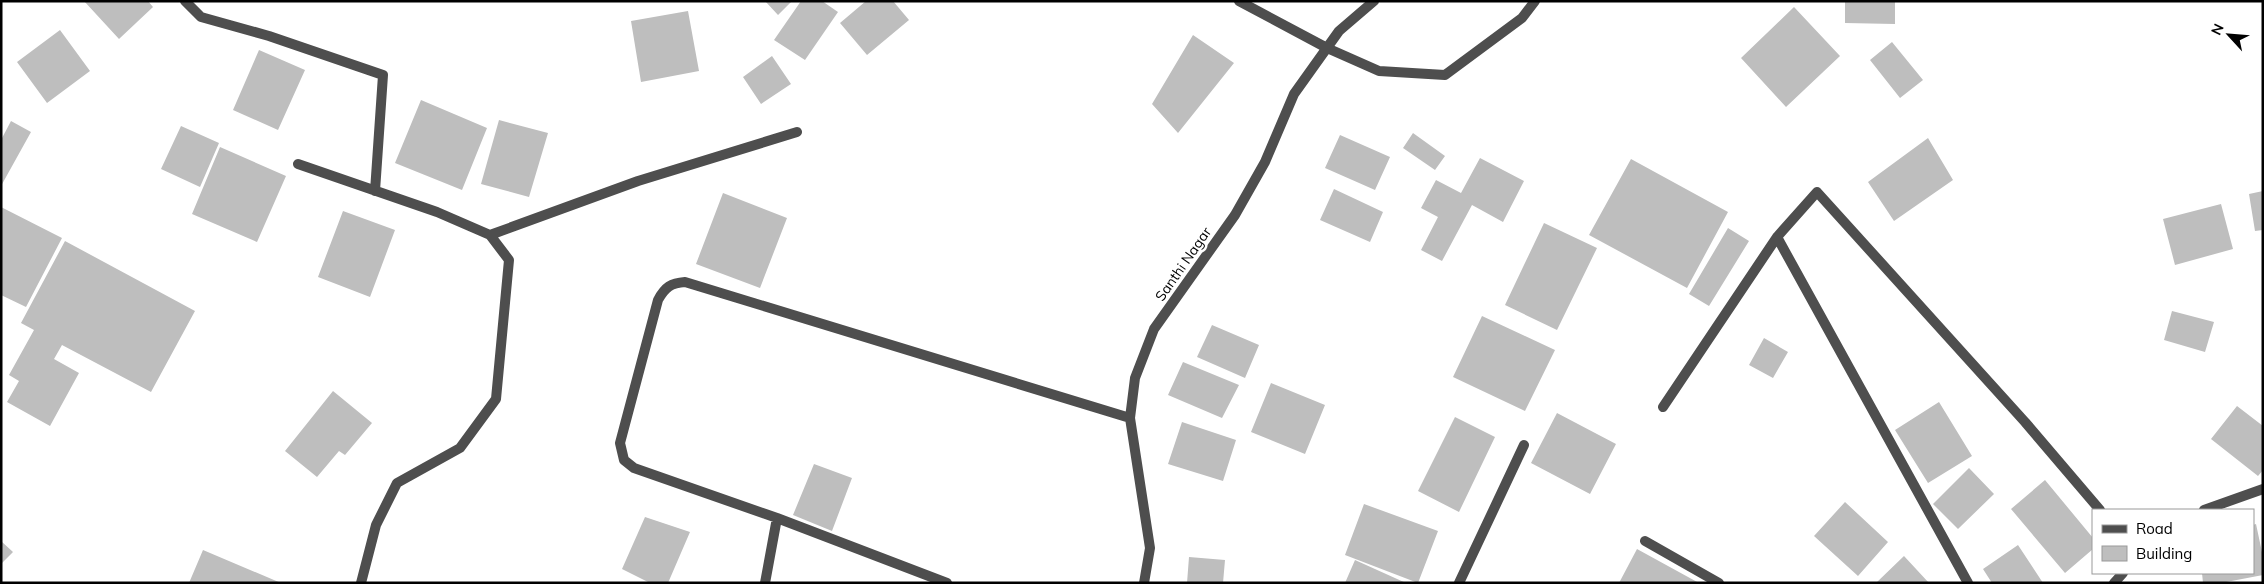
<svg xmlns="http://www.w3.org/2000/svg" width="2264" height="584" viewBox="0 0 2264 584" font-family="Mulish,sans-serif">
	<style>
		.building { fill: #bebebe }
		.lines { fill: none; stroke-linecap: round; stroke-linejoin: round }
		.street { stroke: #4e4e4e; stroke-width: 10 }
		.labels { text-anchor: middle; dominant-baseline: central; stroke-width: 5; stroke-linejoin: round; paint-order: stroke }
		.street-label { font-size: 14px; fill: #000; stroke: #fff }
	</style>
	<rect width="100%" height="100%" fill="#fff"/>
	<path class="building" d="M84,1H148L153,7L119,39Z
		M765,1H792L778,15Z
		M801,1H822L838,12L805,60L774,40Z
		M866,1H893L909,20L867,55L840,23Z
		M1845,1H1895V24L1845,23Z
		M1794,7L1840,56L1786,107L1741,58Z
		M688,11L699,71L641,82L631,21Z
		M60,30L90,71L47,103L17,62Z
		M1193,35L1234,63L1178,133L1152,104Z
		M1892,42L1923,80L1900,98L1870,60Z
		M259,50L305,70L278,130L233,110Z
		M772,56L791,84L761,104L743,77Z
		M421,100L487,128L462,190L395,163Z
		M499,120L548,133L529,197L481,184Z
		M11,121L31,132L1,186V140Z
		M181,126L219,143L200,187L161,169Z
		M1413,133L1445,156L1435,170L1403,148Z
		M1340,135L1390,157L1375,190L1325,168Z
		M1928,138L1953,180L1894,221L1868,182Z
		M220,147L286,176L257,242L192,214Z
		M1480,158L1524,181L1503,222L1472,205L1442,261L1421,250L1438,217L1421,208L1436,180L1461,193Z
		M1631,159L1728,212L1687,288L1589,235Z
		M1334,189L1383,212L1370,242L1320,220Z
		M2263,191V230L2255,231L2249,194Z
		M723,193L787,218L760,288L696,264Z
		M2221,204L2233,249L2175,265L2163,219Z
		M1,207L62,238L26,307L1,295Z
		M343,211L395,230L370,297L318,277Z
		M1544,223L1597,248L1557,330L1505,305Z
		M1728,228L1749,241L1709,306L1689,294Z
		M65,241L195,311L151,392L62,345L54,359L79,373L50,426L7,402L19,381L9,375L34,330L21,323Z
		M2172,311L2214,322L2205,352L2164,340Z
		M1482,316L1555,350L1525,411L1453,377Z
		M1212,325L1259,345L1245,378L1197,357Z
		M1764,338L1788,352L1773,378L1749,365Z
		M1183,362L1239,385L1222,418L1168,395Z
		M1271,383L1325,405L1305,454L1251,432Z
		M333,391L372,423L345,455L339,451L317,477L285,451Z
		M1939,402L1972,456L1928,483L1895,430Z
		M2237,406L2263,426V470L2258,476L2211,439Z
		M1557,413L1616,444L1590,494L1531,463Z
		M1455,417L1495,437L1459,512L1418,491Z
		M1182,422L1236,440L1223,481L1168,464Z
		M814,464L852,478L832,531L793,515Z
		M1969,468L1994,494L1958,529L1933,504Z
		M2045,480L2093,538V549L2065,573L2011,509Z
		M1845,502L1888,542L1858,576L1814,536Z
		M1364,504L1438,531L1418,583L1345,555Z
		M645,517L690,532L668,583H650L622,569Z
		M2256,524L2263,557V575L2221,583H2203L2202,573H2253V525Z
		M1,541L13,552L1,564Z
		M2018,545L2043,583H1992L1983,569Z
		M1637,549L1699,583H1619Z
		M203,550L281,583H189Z
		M1904,556L1929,583H1876Z
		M1189,557L1225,560L1223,583H1187Z
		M1355,560L1406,583H1345Z"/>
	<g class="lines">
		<path class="street" d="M185,1L201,17L269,36L383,75L375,191
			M1239,1L1327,48L1379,71L1445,75L1522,18L1535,1
			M298,164L437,212L490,235L509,260L496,399L460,448L397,483L376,525L361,583
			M490,235L638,181L797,132
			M1777,237L1968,583
			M1663,407L1777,237L1817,192L2025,422L2100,510
			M2204,510L2263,489
			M1645,541L1719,583
			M765,583L777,518
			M947,583L777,518L634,468L624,460L620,443L658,300C665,287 671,283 685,282L1130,418
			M1144,583L1150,548L1130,418L1135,378L1154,329L1235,215L1265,162L1294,94L1339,31L1374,1
			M1459,583L1524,445
			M2114,583L2123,573"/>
	</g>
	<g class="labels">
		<g class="street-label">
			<text transform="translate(1183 264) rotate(-55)">Santhi Nagar</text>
		</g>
	</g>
	<rect width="2264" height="584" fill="none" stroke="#000000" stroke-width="5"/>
	<rect x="2092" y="509" width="162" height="65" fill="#ffffff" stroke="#999999"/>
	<rect x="2102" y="525" width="25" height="8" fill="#4e4e4e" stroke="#999999"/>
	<text x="2136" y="534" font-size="15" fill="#000000">Road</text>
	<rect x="2102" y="546" width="25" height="15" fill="#bebebe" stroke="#999999"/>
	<text x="2136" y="559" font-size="15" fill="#000000">Building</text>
	<g transform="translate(2229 35) rotate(296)" stroke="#ffffff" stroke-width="4" paint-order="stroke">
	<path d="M0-4L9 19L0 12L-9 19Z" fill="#000000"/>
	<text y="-8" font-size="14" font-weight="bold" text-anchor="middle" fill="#000000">N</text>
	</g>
</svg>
